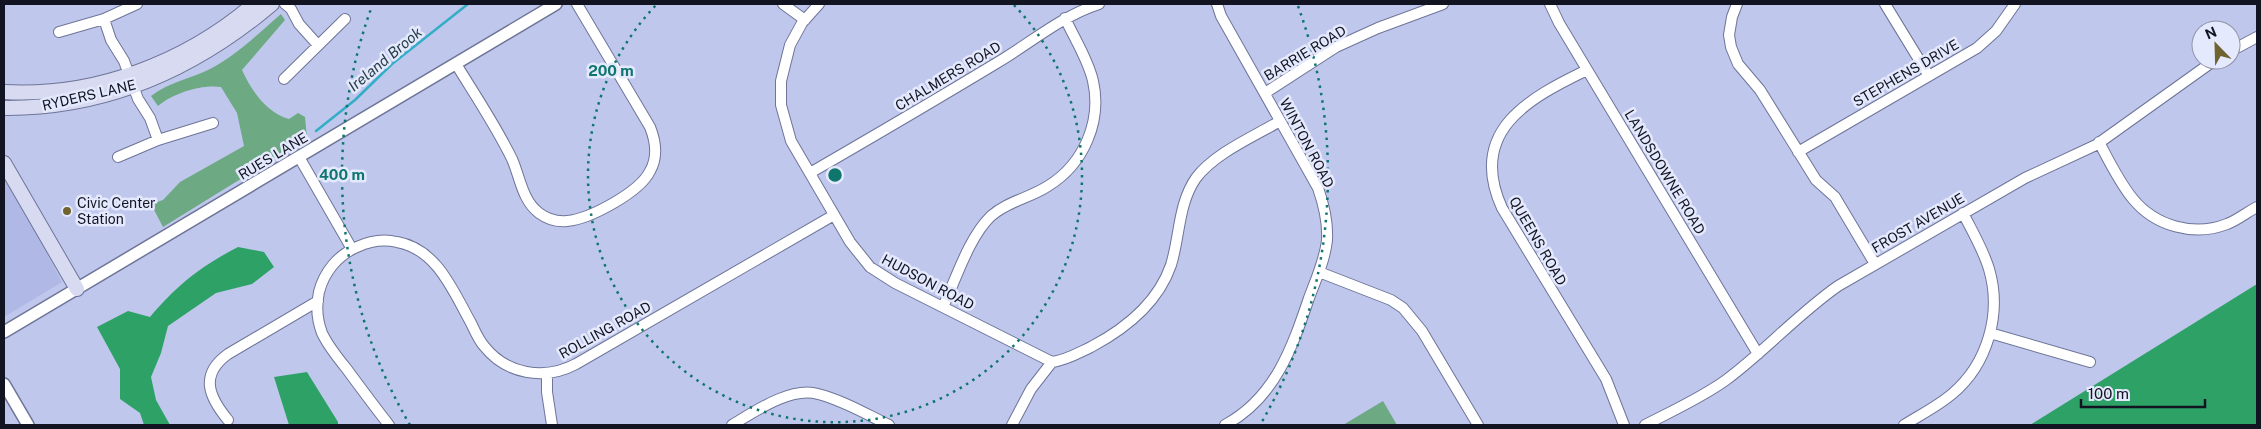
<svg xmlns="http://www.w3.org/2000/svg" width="2261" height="429" viewBox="0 0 2261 429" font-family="'Public Sans',sans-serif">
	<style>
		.built { fill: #b0b9e5 }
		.green { fill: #6daa84 }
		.forest { fill: #2ea266 }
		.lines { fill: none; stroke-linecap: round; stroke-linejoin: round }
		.stream { stroke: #34adc7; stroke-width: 2.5 }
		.minor-casing { stroke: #6e7598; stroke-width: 12 }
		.tertiary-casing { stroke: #6e7598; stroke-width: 14 }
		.secondary-casing { stroke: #6e7598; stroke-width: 16 }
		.minor { stroke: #fff; stroke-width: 10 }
		.tertiary { stroke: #fff; stroke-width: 11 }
		.secondary { stroke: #d7daf0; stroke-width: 14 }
		.ring { fill: none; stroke: #0f766e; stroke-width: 2.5; stroke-dasharray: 2.5 5 }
		.poi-dot { fill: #6f6330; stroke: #e5e9fd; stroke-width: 2 }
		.labels { text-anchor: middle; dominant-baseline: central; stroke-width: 5; stroke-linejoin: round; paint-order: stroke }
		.street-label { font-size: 14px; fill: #121421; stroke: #e5e9fd }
		.poi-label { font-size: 14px; fill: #121421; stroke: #e5e9fd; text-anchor: start }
		.water-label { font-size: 15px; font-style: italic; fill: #263f46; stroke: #e5e9fd }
		.centre { fill: #0f766e; stroke: #e5e9fd; stroke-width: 2.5 }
		.ring-label { font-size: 15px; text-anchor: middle; font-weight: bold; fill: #0f766e; stroke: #e5e9fd; stroke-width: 5; stroke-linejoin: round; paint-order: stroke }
	</style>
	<rect width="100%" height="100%" fill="#bfc7ed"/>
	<path class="built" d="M4,171L62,282L4,317Z"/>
	<path class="green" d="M281,14L285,20L242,70C251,90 266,112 289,119L298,113L305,117L307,138L163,227L151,204L163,200L180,182L244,146L237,113L221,87C202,84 173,93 158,106L151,96C169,82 190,79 210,69C236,56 259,33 281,14Z
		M1383,401L1397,425H1343Z"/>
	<path class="forest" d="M238,247L264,252L274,267L252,284L216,293L168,326L161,353L151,377L156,400L170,425H144L140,413L120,399V369L97,327L128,311L150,317C177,285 201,266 238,247Z
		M2257,284V425H2030Z
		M307,372L338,422V425H289L274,377Z"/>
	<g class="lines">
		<path class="stream" d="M316,131L355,100L392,64L468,4"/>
		<defs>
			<path id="minor" d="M285,4L291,9L299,24L317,44
				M783,4L805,20
				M819,4L802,23L790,45L781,81V105L791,141L850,242L870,267L895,283L1052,362
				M1217,4L1221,16L1318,188C1324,205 1328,222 1327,240C1325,260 1316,279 1309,298C1292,348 1275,398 1225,425
				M1550,4L1559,23L1758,354
				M1737,4L1732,17L1729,35L1731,47L1738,64L1760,90L1816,180L1835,197L1875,264
				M1885,4L1929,76
				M104,19L111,40L124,61L138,99L150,118L158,140
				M59,32L104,19L137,4
				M2231,51L2257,37
				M456,64C475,95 496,126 512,159C520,177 522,200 539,213C547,219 557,222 567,221C590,219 640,192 650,171C658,157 656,142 650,127L577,4
				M1587,70C1529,98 1467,131 1502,208L1606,379L1624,425
				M284,79L345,19
				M1265,93L1336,47L1378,28L1443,4
				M2099,142C2109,161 2119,182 2133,199C2155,226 2194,237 2227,224C2238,220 2247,212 2257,207
				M1798,152L1977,48L1996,31L2015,4
				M118,157L158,140L213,123
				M299,157L352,249
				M810,173C874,136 937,99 1000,61C1033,41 1062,16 1099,4
				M1319,272L1391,300L1403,308L1422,331L1478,425
				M943,307C956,279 969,237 991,216C1008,201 1030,198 1048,186C1084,164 1102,121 1093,81C1088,59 1074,38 1065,18
				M1990,333L2090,362
				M547,373V392L552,425
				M228,420C209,397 199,375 228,354L318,301
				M389,425C374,406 360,387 346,368C337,357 328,346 322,333C317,320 316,306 319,292C324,272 338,255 357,247C370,241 384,239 397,242C437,249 453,291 471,323C475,331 478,339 484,346C506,374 544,381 576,364L834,215
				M732,425C754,412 791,386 818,394C842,400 866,414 889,425
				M1012,425L1031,389L1052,362C1067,360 1078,353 1091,347C1125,329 1158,303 1171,265C1180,236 1178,204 1196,178C1215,153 1253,137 1280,121
				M1645,425C1672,411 1701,398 1726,380C1765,351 1798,314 1838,286L2025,178L2096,145L2215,60
				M1904,425C1920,415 1938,406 1952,394C1988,364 2002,313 1989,269C1983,249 1972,231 1963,213"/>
			<path id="tertiary" d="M4,332L556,4
				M4,384L28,425"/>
			<path id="secondary" d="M4,92C95,97 185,63 254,4
				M4,108C106,109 195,69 272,4
				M4,163L77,289"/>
		</defs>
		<use href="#minor" class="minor-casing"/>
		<use href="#tertiary" class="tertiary-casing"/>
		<use href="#secondary" class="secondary-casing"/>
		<use href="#minor" class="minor"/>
		<use href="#tertiary" class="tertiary"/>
		<use href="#secondary" class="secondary"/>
	</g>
	<g class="ring">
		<path d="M1014 5A247 247 0 1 1 656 5"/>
		<path d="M410 425A493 493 0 0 1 372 6M1298 6A493 493 0 0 1 1260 425"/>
	</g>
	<circle class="poi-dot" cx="67" cy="211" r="5"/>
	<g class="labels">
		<g class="street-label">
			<text transform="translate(1305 53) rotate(-31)">BARRIE ROAD</text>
			<text transform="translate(1906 73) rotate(-30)">STEPHENS DRIVE</text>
			<text transform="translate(948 76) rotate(-31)">CHALMERS ROAD</text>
			<text transform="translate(89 95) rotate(-13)">RYDERS LANE</text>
			<text transform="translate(1307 143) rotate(62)">WINTON ROAD</text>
			<text transform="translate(273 156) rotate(-31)">RUES LANE</text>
			<text transform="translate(1665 172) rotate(59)">LANDSDOWNE ROAD</text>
			<text transform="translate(1918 223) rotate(-30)">FROST AVENUE</text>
			<text transform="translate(1538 241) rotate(60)">QUEENS ROAD</text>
			<text transform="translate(928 282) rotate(28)">HUDSON ROAD</text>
			<text transform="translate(605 330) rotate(-29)">ROLLING ROAD</text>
		</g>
		<g class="poi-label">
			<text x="77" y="203">Civic Center<tspan x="77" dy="16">Station</tspan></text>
		</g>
		<g class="water-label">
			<text transform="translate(385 59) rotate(-40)">Ireland Brook</text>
		</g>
	</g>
	<circle cx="835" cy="175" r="8" class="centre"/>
	<g class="ring-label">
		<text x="611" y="76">200 m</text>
		<text x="342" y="180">400 m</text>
	</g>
	<rect width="2261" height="429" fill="none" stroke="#121421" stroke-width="10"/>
	<g transform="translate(2216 45) rotate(337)"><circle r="24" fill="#e5e9fd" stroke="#9194a5"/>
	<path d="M0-4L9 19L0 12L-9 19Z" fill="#6f6330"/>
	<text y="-8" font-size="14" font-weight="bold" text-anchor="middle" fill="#121421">N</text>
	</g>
	<path d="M2081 399v8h124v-8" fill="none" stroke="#121421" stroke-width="2.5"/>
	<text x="2088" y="399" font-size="15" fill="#121421" stroke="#e5e9fd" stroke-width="4" paint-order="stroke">100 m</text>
</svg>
